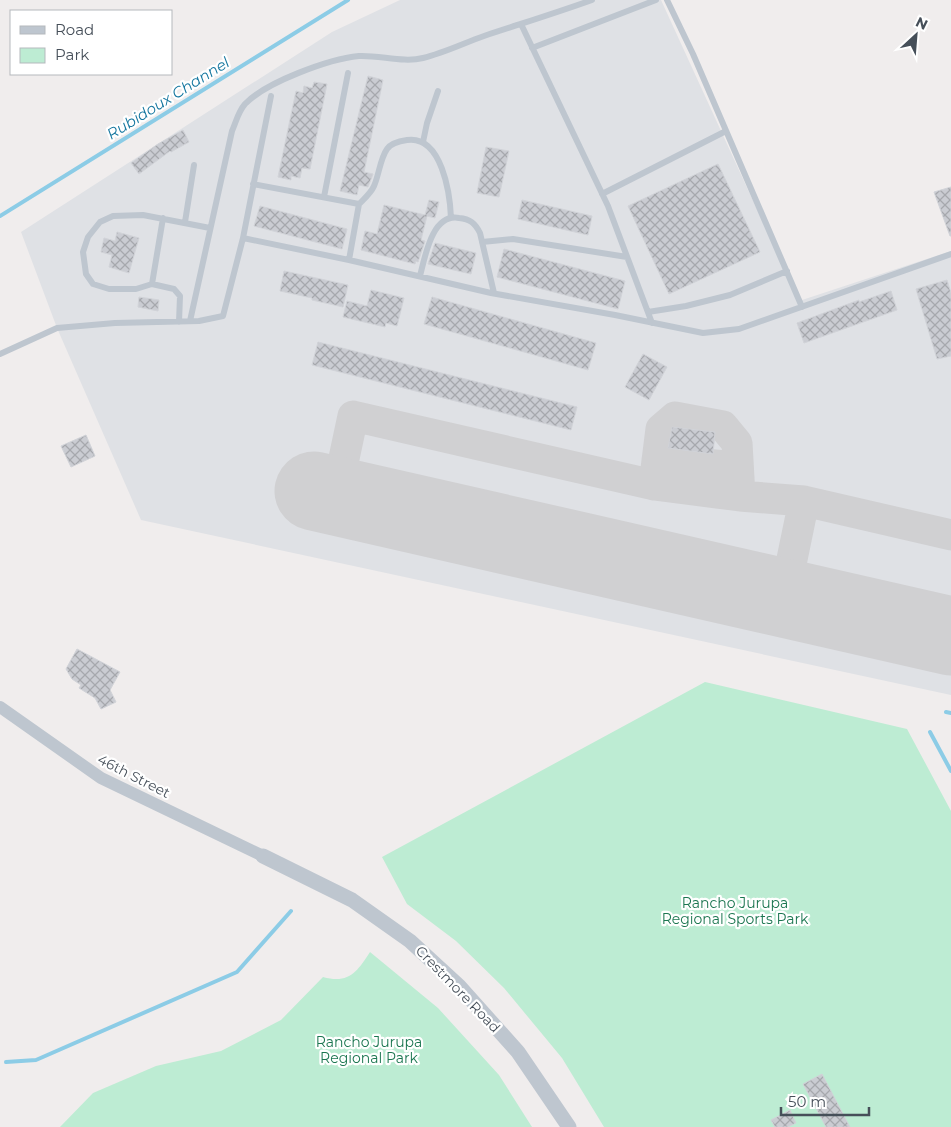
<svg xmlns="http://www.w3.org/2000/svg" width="951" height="1127" viewBox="0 0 951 1127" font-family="Montserrat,sans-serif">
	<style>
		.airport { fill: #dfe1e5 }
		.green { fill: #bdecd3 }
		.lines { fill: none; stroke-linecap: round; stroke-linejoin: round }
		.stream { stroke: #8ccce6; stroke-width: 4 }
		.taxiway { stroke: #d0d0d2; stroke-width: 31 }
		.runway { stroke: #d0d0d2; stroke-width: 79 }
		.building { fill: url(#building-cross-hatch); stroke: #d1d3d8 }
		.service { stroke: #bec6cf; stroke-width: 6 }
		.minor { stroke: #bec6cf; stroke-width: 12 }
		.tertiary { stroke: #bec6cf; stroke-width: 15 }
		.labels { text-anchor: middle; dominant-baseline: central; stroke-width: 4.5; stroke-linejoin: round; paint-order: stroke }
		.street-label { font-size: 14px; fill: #464f59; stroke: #fff }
		.park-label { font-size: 14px; fill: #1b7650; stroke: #fff }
		.water-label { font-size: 15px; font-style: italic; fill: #14769f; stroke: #fff }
	</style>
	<defs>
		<pattern id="building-cross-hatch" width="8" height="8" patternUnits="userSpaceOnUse" patternTransform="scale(1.25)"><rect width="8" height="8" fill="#caccd2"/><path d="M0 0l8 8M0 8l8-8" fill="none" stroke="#a6a8ad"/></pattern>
	</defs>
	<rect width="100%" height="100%" fill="#f0eded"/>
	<path class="airport" d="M400,0H661L799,301L951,251V695L141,520L57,328L21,232L332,32Z"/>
	<path class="green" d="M705,682L907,729L951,811V1127H604L562,1058L504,988L456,941L407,904L382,857Z
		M370,952L438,1008L499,1075L532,1127H60L93,1093L156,1066L221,1051L281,1020L323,977C349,984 357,972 370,952Z"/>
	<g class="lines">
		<path class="stream" d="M0,216L348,0
			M946,712L951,713
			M930,732L951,771
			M6,1062L36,1060L237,972L291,911"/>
		<path class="taxiway" d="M657,460L738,467
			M654,485L661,429L675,417L723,426L737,443L740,496
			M336,496L353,416L654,485L740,496L804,501L951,535
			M784,598L804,501"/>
		<path class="runway" d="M314,491L951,636"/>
	</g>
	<path class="building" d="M368,76L383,80L364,172L373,174L368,187L359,185L357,195L340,191Z
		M314,82L327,84L310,169L302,168L300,178L291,176V180L278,177L296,91L303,93L304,86L312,88Z
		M183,130L189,142L171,152L170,151L139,174L131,163L158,144Z
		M486,147L509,151L499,197L477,193Z
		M718,164L760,252L669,294L628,206Z
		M951,187V236H950L934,192Z
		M429,200L439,202L435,218L427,216L421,240L425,241L418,262L416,261L415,264L361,250L365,231L377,234L384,205L425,215Z
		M522,200L592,216L588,235L518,219Z
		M260,206L347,229L342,249L254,226Z
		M117,232L139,238L129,273L109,267L112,255L101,252L104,238L115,241Z
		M435,243L476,253L471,274L428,264Z
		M504,249L625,281L618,309L497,277Z
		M284,271L348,285L343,307L312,300V298L280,291Z
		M947,280L951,293V356L937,359L916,289Z
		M371,290L404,298L397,326L386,323L385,327L343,317L347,301L367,306Z
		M891,291L897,310L804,343L797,323L859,300V302Z
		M139,297L159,300L158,311L138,307Z
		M432,297L596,343L588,370L424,324Z
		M318,342L577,407L571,430L312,365Z
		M643,354L667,367L649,400L625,387Z
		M672,427L715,432L713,454L668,448Z
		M86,435L95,456L71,467L61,446Z
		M77,649L120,672L110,690L116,702L101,709L95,698L79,688L81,685L72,679L66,669Z
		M822,1074L843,1114L850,1127H826L803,1084Z
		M790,1110L796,1123L788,1127H775L771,1120Z"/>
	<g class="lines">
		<path class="service" d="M667,0L693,54L802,307
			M521,24L608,206L652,323
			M532,48L656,0
			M423,142L427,123L438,91
			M253,184L359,204L349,260
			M602,194L726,131
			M324,197L348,73
			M359,204C365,198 371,193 374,186C379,175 380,159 387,149C391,143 400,141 407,140C442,135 450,194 451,218
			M185,222L194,165
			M243,238L271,96
			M482,242L513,239L627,257
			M420,276C425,257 432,213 459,218C470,219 475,223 480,233L494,293
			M152,284L163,218
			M648,312L686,306L730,295L787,271
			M190,321L232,131C236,122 238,112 245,104C266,82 329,59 359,56C380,55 403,63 423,58C444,53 464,43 484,36C520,24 556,13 592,0
			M179,322L180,296L174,289L152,284L136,289H109L93,284L86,274L83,252L88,237L100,222L113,216L143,215L210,228
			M0,354L57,328L115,323L199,321L223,316L243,238L349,260L491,293L615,315L703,333L739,329L951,254"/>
		<path class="minor" d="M0,707L101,778L263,856"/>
		<path class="tertiary" d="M263,856L352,900L410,941L459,986L518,1052L569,1127"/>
	</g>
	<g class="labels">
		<g class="street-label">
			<text transform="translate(134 776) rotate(27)">46th Street</text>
			<text transform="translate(458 989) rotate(46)">Crestmore Road</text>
		</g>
		<g class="park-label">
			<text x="735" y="903">Rancho Jurupa<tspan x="735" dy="16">Regional Sports Park</tspan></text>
			<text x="369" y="1042">Rancho Jurupa<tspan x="369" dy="16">Regional Park</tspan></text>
		</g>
		<g class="water-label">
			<text transform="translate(168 98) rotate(-32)">Rubidoux Channel</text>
		</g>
	</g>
	<rect x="10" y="10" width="162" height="65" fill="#ffffff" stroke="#b5b9bd"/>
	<rect x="20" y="26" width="25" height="8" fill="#bec6cf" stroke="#b5b9bd"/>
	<text x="55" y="35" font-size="15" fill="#464f59">Road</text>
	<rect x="20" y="48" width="25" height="15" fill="#bdecd3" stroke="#b5b9bd"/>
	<text x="55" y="60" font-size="15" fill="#464f59">Park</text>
	<g transform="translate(916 35) rotate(26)" stroke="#ffffff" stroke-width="4" paint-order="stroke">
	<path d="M0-4L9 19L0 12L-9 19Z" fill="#464f59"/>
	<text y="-8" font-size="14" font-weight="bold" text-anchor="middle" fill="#464f59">N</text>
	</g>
	<path d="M781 1107v8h88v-8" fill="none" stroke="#464f59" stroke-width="2.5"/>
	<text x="788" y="1107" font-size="15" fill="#464f59" stroke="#ffffff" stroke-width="4" paint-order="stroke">50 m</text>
</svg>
